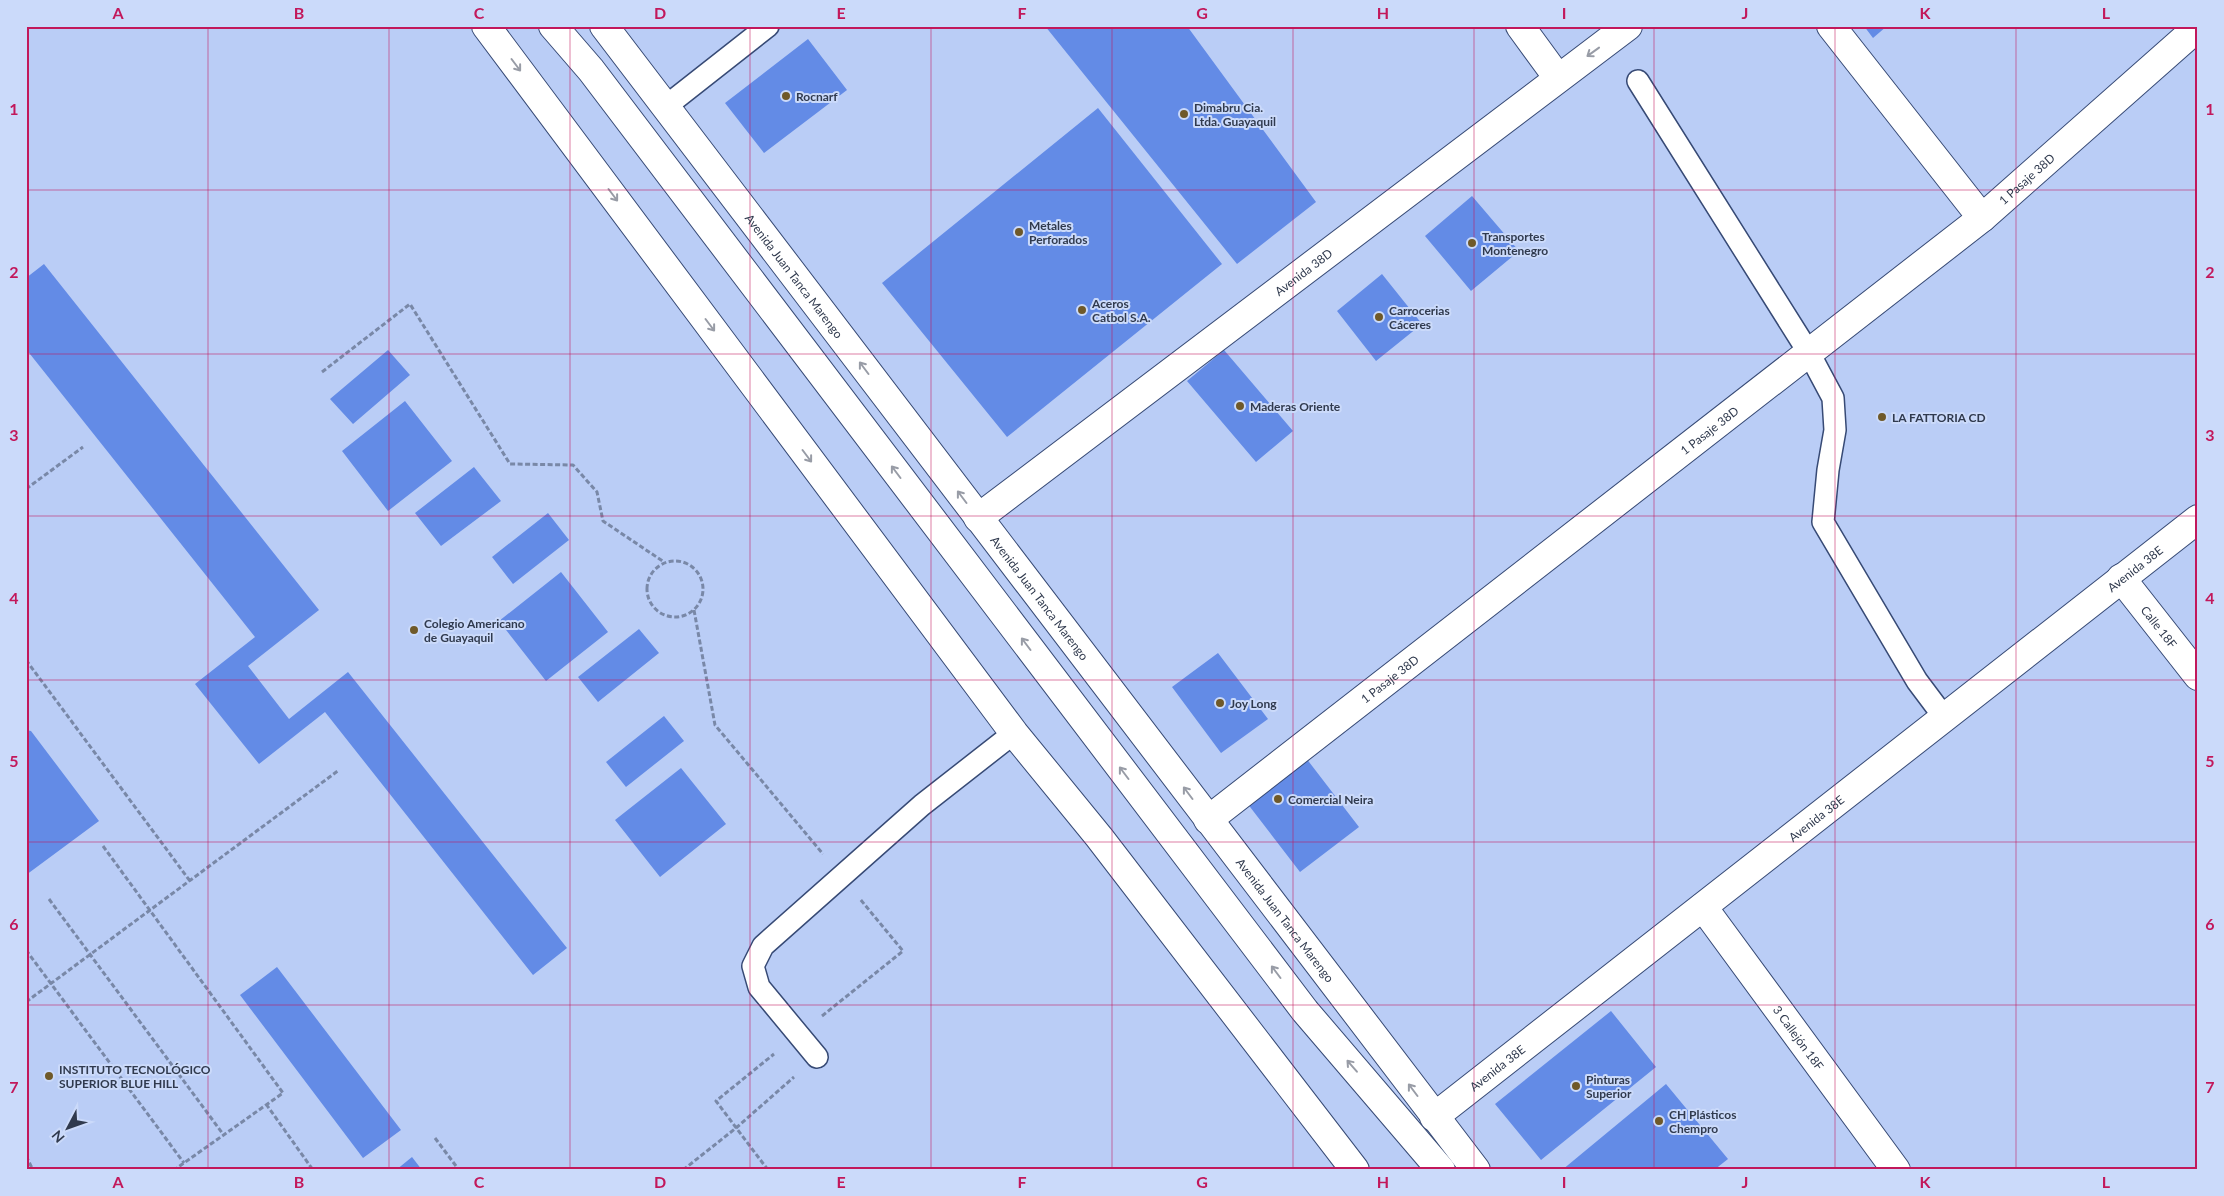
<svg xmlns="http://www.w3.org/2000/svg" width="2224" height="1196" viewBox="0 0 2224 1196" font-family="Lato,sans-serif">
	<style>
		.building { fill: #638be6 }
		.lines { fill: none; stroke-linecap: round; stroke-linejoin: round }
		.service-casing { stroke: #374a75; stroke-width: 24 }
		.minor-casing { stroke: #374a75; stroke-width: 30 }
		.primary-casing { stroke: #374a75; stroke-width: 30 }
		.path { stroke: #7988a7; stroke-width: 3; stroke-dasharray: 5 2.5; stroke-linecap: butt }
		.service { stroke: #fff; stroke-width: 21 }
		.minor { stroke: #fff; stroke-width: 28 }
		.primary { stroke: #fff; stroke-width: 28 }
		.oneway { stroke: #989ca6 }
		.grid { fill: none; stroke: #c2185b; stroke-width: 1; stroke-opacity: 0.55 }
		.poi-dot { fill: #6f5929; stroke: #cbdafa; stroke-width: 2 }
		.labels { text-anchor: middle; dominant-baseline: central; stroke-width: 4; stroke-linejoin: round; paint-order: stroke }
		.poi-label { font-size: 12px; font-weight: bold; fill: #303a4e; stroke: #cbdafa; text-anchor: start }
		.street-label { font-size: 12px; fill: #303a4e; stroke: #cbdafa }
		.neatline { fill: none; stroke: #c2185b; stroke-width: 2 }
		.grid-label { font-size: 16px; text-anchor: middle; font-weight: bold; fill: #c2185b }
	</style>
	<rect width="100%" height="100%" fill="#bacdf6"/>
	<path class="building" d="M1045,26H1187L1316,202L1237,264Z
		M1864,26H1887L1873,38Z
		M808,39L847,90L764,153L725,103Z
		M1098,108L1222,264L1007,437L882,283Z
		M1472,196L1519,251L1471,291L1425,236Z
		M44,264L319,610L248,666L289,719L348,672L567,948L533,975L325,712L259,764L195,684L255,637L26,349V278Z
		M1382,274L1422,324L1376,361L1337,311Z
		M388,350L410,375L353,424L330,399Z
		M1224,350L1293,431L1256,462L1187,381Z
		M405,401L452,461L388,511L342,451Z
		M474,467L501,501L441,546L415,513Z
		M548,513L569,540L513,584L492,557Z
		M561,572L608,632L546,681L499,621Z
		M639,629L659,653L598,702L578,677Z
		M1218,653L1268,719L1221,753L1172,687Z
		M664,716L684,741L626,787L606,762Z
		M26,730L31,731L99,821L26,875Z
		M1306,758L1359,827L1300,872L1247,803Z
		M681,768L726,824L660,877L615,820Z
		M277,967L401,1130L363,1158L240,995Z
		M1611,1011L1656,1067L1541,1160L1495,1104Z
		M1666,1084L1728,1159L1714,1170H1562Z
		M412,1157L422,1170H396Z"/>
	<g class="lines">
		<defs>
			<path id="service" d="M1638,81L1809,353L1833,398L1835,430L1828,470L1823,522L1917,681L1944,717
				M665,107L768,26
				M817,1057L759,987L753,966L763,946L922,805L1014,733"/>
			<g id="minor">
				<path d="M1520,26L1558,78"/>
				<path d="M1831,26L1982,218"/>
				<path id="s1" d="M978,518L1628,26"/>
				<path id="s2" d="M2121,578L2198,676"/>
				<path id="s3" d="M1208,820L1982,218L2198,27"/>
				<path id="s4" d="M1703,907L1896,1170"/>
				<path id="s5" d="M1434,1117L2198,519"/>
			</g>
			<g id="primary">
				<path d="M486,26L1014,733L1099,837L1355,1170"/>
				<path d="M553,26L591,70L1305,1011L1441,1170"/>
				<path id="s6" d="M604,26L1476,1170"/>
			</g>
		</defs>
		<use href="#service" class="service-casing"/>
		<use href="#minor" class="minor-casing"/>
		<use href="#primary" class="primary-casing"/>
		<path class="path" d="M322,372L410,304L510,464L573,465L597,492L603,521L664,562
			M26,489L83,447
			M647 589a28 28 0 1 1 56 0a28 28 0 1 1-56 0Z
			M694,610L715,725L823,854
			M26,660L190,881
			M103,846L283,1093L174,1170
			M49,899L223,1134
			M26,950L184,1163
			M26,1002L339,770
			M822,1016L903,951L860,899
			M266,1104L313,1170
			M435,1138L459,1170
			M26,1156L33,1170
			M683,1170L736,1128L794,1077
			M768,1170L716,1101L774,1054"/>
		<use href="#service" class="service"/>
		<use href="#minor" class="minor"/>
		<use href="#primary" class="primary"/>
	</g>
	<defs><path id="oneway-shaft" d="M-6 0H5M1.5-3L5.5 0L1.5 3" fill="none" stroke-width="1.6" stroke-linecap="round" stroke-linejoin="round" transform="scale(1.25)"/></defs>
	<g class="oneway">
		<use href="#oneway-shaft" transform="translate(1593 52) rotate(144)"/>
		<use href="#oneway-shaft" transform="translate(516 65) rotate(53)"/>
		<use href="#oneway-shaft" transform="translate(613 195) rotate(53)"/>
		<use href="#oneway-shaft" transform="translate(710 325) rotate(53)"/>
		<use href="#oneway-shaft" transform="translate(864 368) rotate(-127)"/>
		<use href="#oneway-shaft" transform="translate(807 456) rotate(53)"/>
		<use href="#oneway-shaft" transform="translate(896 472) rotate(-127)"/>
		<use href="#oneway-shaft" transform="translate(962 497) rotate(-127)"/>
		<use href="#oneway-shaft" transform="translate(1026 644) rotate(-127)"/>
		<use href="#oneway-shaft" transform="translate(1124 773) rotate(-127)"/>
		<use href="#oneway-shaft" transform="translate(1188 793) rotate(-127)"/>
		<use href="#oneway-shaft" transform="translate(1276 972) rotate(-127)"/>
		<use href="#oneway-shaft" transform="translate(1352 1066) rotate(-131)"/>
		<use href="#oneway-shaft" transform="translate(1413 1090) rotate(-127)"/>
	</g>
	<path class="grid" d="M208,26V1170M389,26V1170M570,26V1170M750,26V1170M931,26V1170M1112,26V1170M1293,26V1170M1474,26V1170M1654,26V1170M1835,26V1170M2016,26V1170M26,190H2198M26,354H2198M26,516H2198M26,680H2198M26,842H2198M26,1005H2198"/>
	<g class="poi-dot">
		<circle cx="786" cy="96" r="5"/>
		<circle cx="1184" cy="114" r="5"/>
		<circle cx="1019" cy="232" r="5"/>
		<circle cx="1472" cy="243" r="5"/>
		<circle cx="1082" cy="310" r="5"/>
		<circle cx="1379" cy="317" r="5"/>
		<circle cx="1240" cy="406" r="5"/>
		<circle cx="1882" cy="417" r="5"/>
		<circle cx="414" cy="630" r="5"/>
		<circle cx="1220" cy="703" r="5"/>
		<circle cx="1278" cy="799" r="5"/>
		<circle cx="49" cy="1076" r="5"/>
		<circle cx="1576" cy="1086" r="5"/>
		<circle cx="1659" cy="1121" r="5"/>
	</g>
	<g class="labels">
		<g class="poi-label">
			<text x="796" y="96">Rocnarf</text>
			<text x="1194" y="107">Dimabru Cia.<tspan x="1194" dy="14">Ltda. Guayaquil</tspan></text>
			<text x="1029" y="225">Metales<tspan x="1029" dy="14">Perforados</tspan></text>
			<text x="1482" y="236">Transportes<tspan x="1482" dy="14">Montenegro</tspan></text>
			<text x="1092" y="303">Aceros<tspan x="1092" dy="14">Catbol S.A.</tspan></text>
			<text x="1389" y="310">Carrocerias<tspan x="1389" dy="14">Cáceres</tspan></text>
			<text x="1250" y="406">Maderas Oriente</text>
			<text x="1892" y="417">LA FATTORIA CD</text>
			<text x="424" y="623">Colegio Americano<tspan x="424" dy="14">de Guayaquil</tspan></text>
			<text x="1230" y="703">Joy Long</text>
			<text x="1288" y="799">Comercial Neira</text>
			<text x="59" y="1069">INSTITUTO TECNOLÓGICO<tspan x="59" dy="14">SUPERIOR BLUE HILL</tspan></text>
			<text x="1586" y="1079">Pinturas<tspan x="1586" dy="14">Superior</tspan></text>
			<text x="1669" y="1114">CH Plásticos<tspan x="1669" dy="14">Chempro</tspan></text>
		</g>
		<g class="street-label">
			<text stroke="none"><textPath href="#s3" startOffset="1040">1 Pasaje 38D</textPath></text>
			<text stroke="none"><textPath href="#s1" startOffset="408">Avenida 38D</textPath></text>
			<text stroke="none"><textPath href="#s6" startOffset="314">Avenida Juan Tanca Marengo</textPath></text>
			<text stroke="none"><textPath href="#s3" startOffset="635">1 Pasaje 38D</textPath></text>
			<text stroke="none"><textPath href="#s5" startOffset="890">Avenida 38E</textPath></text>
			<text stroke="none"><textPath href="#s6" startOffset="719">Avenida Juan Tanca Marengo</textPath></text>
			<text stroke="none"><textPath href="#s2" startOffset="62">Calle 18F</textPath></text>
			<text stroke="none"><textPath href="#s3" startOffset="230">1 Pasaje 38D</textPath></text>
			<text stroke="none"><textPath href="#s5" startOffset="485">Avenida 38E</textPath></text>
			<text stroke="none"><textPath href="#s6" startOffset="1124">Avenida Juan Tanca Marengo</textPath></text>
			<text stroke="none"><textPath href="#s4" startOffset="162">3 Callejón 18F</textPath></text>
			<text stroke="none"><textPath href="#s5" startOffset="80">Avenida 38E</textPath></text>
		</g>
	</g>
	<rect width="2224" height="1196" fill="none" stroke="#cbdafa" stroke-width="55"/>
	<g transform="translate(68 1128) rotate(229)" stroke="#cbdafa" stroke-width="4" paint-order="stroke">
	<path d="M0-4L9 19L0 12L-9 19Z" fill="#303a4e"/>
	<text y="-8" font-size="14" font-weight="bold" text-anchor="middle" fill="#303a4e">N</text>
	</g>
	<rect x="28" y="28" width="2168" height="1140" class="neatline"/>
	<g class="grid-label">
		<text x="118" y="19">A</text>
		<text x="299" y="19">B</text>
		<text x="479" y="19">C</text>
		<text x="660" y="19">D</text>
		<text x="841" y="19">E</text>
		<text x="1022" y="19">F</text>
		<text x="1202" y="19">G</text>
		<text x="1383" y="19">H</text>
		<text x="1564" y="19">I</text>
		<text x="1745" y="19">J</text>
		<text x="1925" y="19">K</text>
		<text x="2106" y="19">L</text>
		<text x="14" y="115">1</text>
		<text x="2210" y="115">1</text>
		<text x="14" y="278">2</text>
		<text x="2210" y="278">2</text>
		<text x="14" y="441">3</text>
		<text x="2210" y="441">3</text>
		<text x="14" y="604">4</text>
		<text x="2210" y="604">4</text>
		<text x="14" y="767">5</text>
		<text x="2210" y="767">5</text>
		<text x="14" y="930">6</text>
		<text x="2210" y="930">6</text>
		<text x="14" y="1093">7</text>
		<text x="2210" y="1093">7</text>
		<text x="118" y="1188">A</text>
		<text x="299" y="1188">B</text>
		<text x="479" y="1188">C</text>
		<text x="660" y="1188">D</text>
		<text x="841" y="1188">E</text>
		<text x="1022" y="1188">F</text>
		<text x="1202" y="1188">G</text>
		<text x="1383" y="1188">H</text>
		<text x="1564" y="1188">I</text>
		<text x="1745" y="1188">J</text>
		<text x="1925" y="1188">K</text>
		<text x="2106" y="1188">L</text>
	</g>
</svg>
